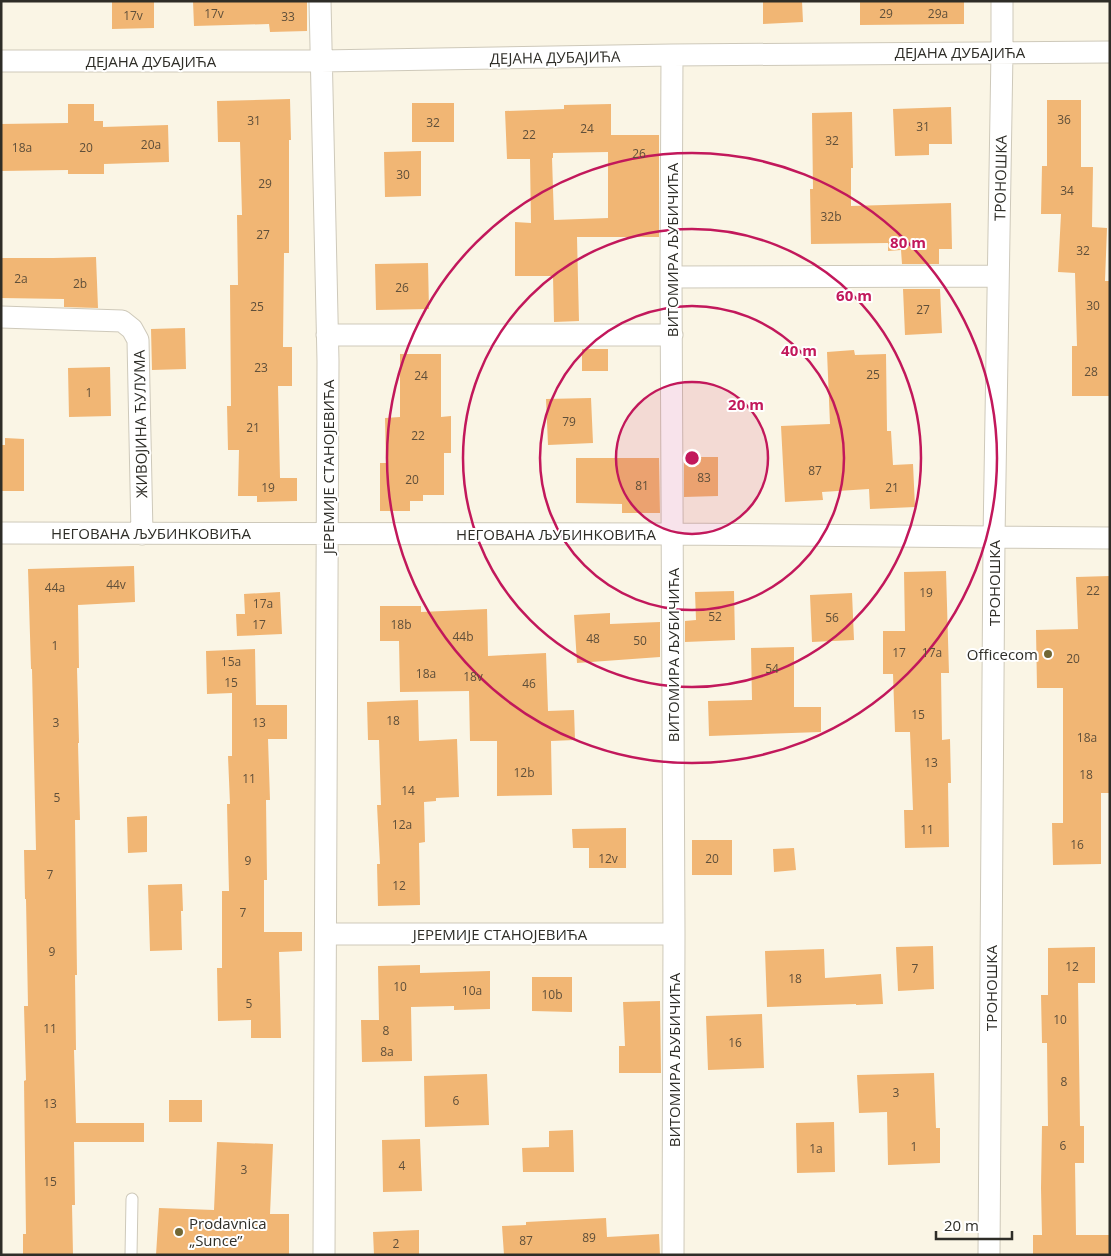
<svg xmlns="http://www.w3.org/2000/svg" width="1111" height="1256" viewBox="0 0 1111 1256" font-family="'Open Sans',sans-serif">
	<style>
		.building { fill: #f1b674; fill-rule: evenodd }
		.lines { fill: none; stroke-linecap: round; stroke-linejoin: round }
		.lane-casing { stroke: #cec9ba; stroke-width: 13 }
		.street-casing { stroke: #cec9ba; stroke-width: 23 }
		.lane { stroke: #fff; stroke-width: 11 }
		.street { stroke: #fff; stroke-width: 21 }
		.ring { fill: none; stroke: #c2185b; stroke-width: 2.5 }
		.poi-dot { fill: #726734; stroke: #fff; stroke-width: 2 }
		.labels { text-anchor: middle; dominant-baseline: central; stroke-width: 4; stroke-linejoin: round; paint-order: stroke }
		.number-label { font-size: 12px; fill: #5f4f3a }
		.street-label { font-size: 15px; fill: #2e2d27; stroke: #fff }
		.poi-label { font-size: 15px; fill: #2e2d27; stroke: #fff; text-anchor: end }
		.centre { fill: #c2185b; stroke: #fff; stroke-width: 2.5 }
		.ring-label { font-size: 15px; text-anchor: middle; font-weight: bold; fill: #c2185b; stroke: #fff; stroke-width: 4; stroke-linejoin: round; paint-order: stroke }
	</style>
	<rect width="100%" height="100%" fill="#faf5e5"/>
	<path class="building" d="M112,1H154V28L112,29Z
		M193,1H307V31L270,32L269,24L194,26Z
		M763,1H802L803,22L763,24Z
		M860,1H964V24L860,25Z
		M290,99L291,140H289V253H284L283,347H292V386H278L280,478H297V501L257,502V496H238L239,450H228L227,406H231L230,285H238L237,215H242L240,142H218L217,101Z
		M1047,100H1081V167H1093L1092,227L1107,228L1105,281H1110V396H1072V346H1077L1075,273L1058,272L1061,214H1041L1042,166H1047Z
		M412,103H454V142H412Z
		M68,104H94V121H103V127L168,125L169,162L104,164V174H68V170L1,171V124L68,123Z
		M611,104V135H659V237H577L579,321L554,322L553,276H515V222L531,223L530,159H507L505,111L564,109V105ZM608,152V218L554,220L552,158H553V153Z
		M951,107L952,144H929V155L895,156L893,109Z
		M852,112L853,168H851V206L951,203L952,249H939V264H902L901,250L888,251V243L811,244L810,189H813L812,113Z
		M421,151V196L385,197L384,152Z
		M96,257L98,308L64,307V299L1,298V258H53Z
		M428,263L429,309L376,310L375,264Z
		M903,289H940L942,333L905,335Z
		M185,328L186,369L152,370L151,329Z
		M582,349H608V371H582Z
		M854,350L855,355L886,354L887,431H891L893,465L913,464L915,507L870,509L869,489L822,492L823,500L785,502L781,426L830,424L827,352Z
		M400,354H441V417L451,416V453H444V495H423V501H410V511H380V463H386L385,418L400,417Z
		M110,367L111,416L69,417L68,368Z
		M591,398L593,443L548,445L546,399Z
		M5,438L24,439V491H1V445H5Z
		M689,457H718V496L684,497V458Z
		M576,458H659L660,513H622V504L576,503Z
		M134,566L135,602L78,605L79,668H77L79,743H78L80,820H75L77,975H75L76,1050H74L76,1123H144V1142H74L75,1205H72L73,1255H23V1234H26L24,1081L26,1080L24,1006H28L26,899H25L24,850H36L32,669H31L28,569Z
		M946,571L949,673H941L942,740L950,739L951,783H948L949,847L905,848L904,810H913L910,732H895L893,674H883V631H905L904,572Z
		M1110,576V793H1101V864L1053,865L1052,823H1063V688H1037L1036,630L1078,629L1076,577Z
		M734,591L735,640L685,642V621L696,620L695,592Z
		M280,592L282,634L237,636L236,614H245L244,594Z
		M852,593L854,640L812,642L810,595Z
		M380,606H421V612L487,609L488,656L546,653L548,711L574,710L575,740L551,741L552,795L497,796V741H470L469,691L400,692L399,641H380Z
		M610,613V624L660,622V657L577,663L574,615Z
		M794,647V707H821V732L709,736L708,701L752,700L751,648Z
		M255,649L256,705H287V739H268L270,800H266L267,880H264V932H302V951L279,952L281,1038H251V1020L218,1021L217,968H222V891H229L227,804H230L228,756H232V693L207,694L206,651Z
		M418,700L419,741L457,739L459,797L436,798V801L424,802L425,842L419,843L420,905L378,906L377,864H380L377,805H381L379,740H368L367,702Z
		M147,816V852L128,853L127,817Z
		M626,828V868H589V848H573L572,829Z
		M692,840H732V875H692Z
		M794,848L796,870L774,872L773,849Z
		M182,884L183,911H181L182,950L150,951L148,885Z
		M933,946L934,989L898,991L896,947Z
		M1095,947V983H1078L1080,1126H1084V1163H1075L1076,1235H1110V1255H1033V1235H1042L1041,1188L1042,1126H1048L1047,1043H1042L1041,995H1048V948Z
		M824,949L825,978L881,974L883,1004L856,1005V1004L767,1007L765,951Z
		M420,965V973L490,971V1009L454,1010V1006L411,1007L412,1061L362,1062L361,1020H379L378,966Z
		M532,977H572V1012L532,1011Z
		M660,1001L661,1073H619V1046H625L623,1002Z
		M762,1014L764,1068L708,1070L706,1016Z
		M934,1073L936,1128H940V1163L888,1165L887,1112L859,1113L857,1075Z
		M487,1074L489,1125L425,1127L424,1076Z
		M169,1100H202V1122H169Z
		M834,1122L835,1172L797,1173L796,1123Z
		M573,1130L574,1172H523L522,1148L549,1147V1131Z
		M420,1139L422,1191L383,1192L382,1140Z
		M217,1142L273,1144L270,1214H289V1255H156L159,1208L214,1210Z
		M606,1218L607,1237L659,1234L660,1255H504L502,1226L526,1225V1222Z
		M419,1230V1255H374L373,1232Z"/>
	<g class="lines">
		<defs>
			<path id="lane" d="M131,1255L132,1199"/>
			<path id="street" d="M320,1L328,361L324,1255
				M672,55L671,277L674,934L673,1255
				M1,61H321L672,55L1110,52
				M671,277L998,276
				M1,317L122,321L132,329L138,340L142,534
				M327,335H672
				M1,533L673,534L1110,538
				M326,934H674
				M989,1255L994,538L1002,52V1"/>
		</defs>
		<use href="#lane" class="lane-casing"/>
		<use href="#street" class="street-casing"/>
		<use href="#lane" class="lane"/>
		<use href="#street" class="street"/>
	</g>
	<circle cx="692" cy="458" r="76" fill="#c2185b" fill-opacity=".12"/>
	<g class="ring">
		<circle cx="692" cy="458" r="76"/>
		<circle cx="692" cy="458" r="152"/>
		<circle cx="692" cy="458" r="229"/>
		<circle cx="692" cy="458" r="305"/>
	</g>
	<g class="poi-dot">
		<circle cx="1048" cy="654" r="5"/>
		<circle cx="179" cy="1232" r="5"/>
	</g>
	<g class="labels">
		<g class="number-label">
			<text x="214" y="13">17v</text>
			<text x="886" y="13">29</text>
			<text x="938" y="13">29a</text>
			<text x="133" y="15">17v</text>
			<text x="288" y="16">33</text>
			<text x="1064" y="119">36</text>
			<text x="254" y="120">31</text>
			<text x="433" y="122">32</text>
			<text x="923" y="126">31</text>
			<text x="587" y="128">24</text>
			<text x="529" y="134">22</text>
			<text x="832" y="140">32</text>
			<text x="151" y="144">20a</text>
			<text x="22" y="147">18a</text>
			<text x="86" y="147">20</text>
			<text x="639" y="153">26</text>
			<text x="403" y="174">30</text>
			<text x="265" y="183">29</text>
			<text x="1067" y="190">34</text>
			<text x="831" y="216">32b</text>
			<text x="263" y="234">27</text>
			<text x="1083" y="250">32</text>
			<text x="21" y="278">2a</text>
			<text x="80" y="283">2b</text>
			<text x="402" y="287">26</text>
			<text x="1093" y="305">30</text>
			<text x="257" y="306">25</text>
			<text x="923" y="309">27</text>
			<text x="261" y="367">23</text>
			<text x="1091" y="371">28</text>
			<text x="873" y="374">25</text>
			<text x="421" y="375">24</text>
			<text x="89" y="392">1</text>
			<text x="569" y="421">79</text>
			<text x="253" y="427">21</text>
			<text x="418" y="435">22</text>
			<text x="815" y="470">87</text>
			<text x="704" y="477">83</text>
			<text x="412" y="479">20</text>
			<text x="642" y="485">81</text>
			<text x="268" y="487">19</text>
			<text x="892" y="487">21</text>
			<text x="116" y="584">44v</text>
			<text x="55" y="587">44a</text>
			<text x="1093" y="590">22</text>
			<text x="926" y="592">19</text>
			<text x="263" y="603">17a</text>
			<text x="715" y="616">52</text>
			<text x="832" y="617">56</text>
			<text x="259" y="624">17</text>
			<text x="401" y="624">18b</text>
			<text x="463" y="636">44b</text>
			<text x="593" y="638">48</text>
			<text x="640" y="640">50</text>
			<text x="55" y="645">1</text>
			<text x="899" y="652">17</text>
			<text x="932" y="652">17a</text>
			<text x="1073" y="658">20</text>
			<text x="231" y="661">15a</text>
			<text x="772" y="668">54</text>
			<text x="426" y="673">18a</text>
			<text x="473" y="676">18v</text>
			<text x="231" y="682">15</text>
			<text x="529" y="683">46</text>
			<text x="918" y="714">15</text>
			<text x="393" y="720">18</text>
			<text x="56" y="722">3</text>
			<text x="259" y="722">13</text>
			<text x="1087" y="737">18a</text>
			<text x="931" y="762">13</text>
			<text x="524" y="772">12b</text>
			<text x="1086" y="774">18</text>
			<text x="249" y="778">11</text>
			<text x="408" y="790">14</text>
			<text x="57" y="797">5</text>
			<text x="402" y="824">12a</text>
			<text x="927" y="829">11</text>
			<text x="1077" y="844">16</text>
			<text x="608" y="858">12v</text>
			<text x="712" y="858">20</text>
			<text x="248" y="860">9</text>
			<text x="50" y="874">7</text>
			<text x="399" y="885">12</text>
			<text x="243" y="912">7</text>
			<text x="52" y="951">9</text>
			<text x="1072" y="966">12</text>
			<text x="915" y="968">7</text>
			<text x="795" y="978">18</text>
			<text x="400" y="986">10</text>
			<text x="472" y="990">10a</text>
			<text x="552" y="994">10b</text>
			<text x="249" y="1003">5</text>
			<text x="1060" y="1019">10</text>
			<text x="50" y="1028">11</text>
			<text x="386" y="1030">8</text>
			<text x="735" y="1042">16</text>
			<text x="387" y="1051">8a</text>
			<text x="1064" y="1081">8</text>
			<text x="896" y="1092">3</text>
			<text x="456" y="1100">6</text>
			<text x="50" y="1103">13</text>
			<text x="1063" y="1145">6</text>
			<text x="914" y="1146">1</text>
			<text x="816" y="1148">1a</text>
			<text x="402" y="1165">4</text>
			<text x="244" y="1169">3</text>
			<text x="50" y="1181">15</text>
			<text x="589" y="1237">89</text>
			<text x="526" y="1240">87</text>
			<text x="396" y="1243">2</text>
		</g>
		<g class="street-label">
			<text x="960" y="52">ДЕЈАНА ДУБАЈИЋА</text>
			<text transform="translate(555 57) rotate(-1)">ДЕЈАНА ДУБАЈИЋА</text>
			<text x="151" y="61">ДЕЈАНА ДУБАЈИЋА</text>
			<text transform="translate(1000 178) rotate(-89)">ТРОНОШКА</text>
			<text transform="translate(672 250) rotate(-90)">ВИТОМИРА ЉУБИЧИЋА</text>
			<text transform="translate(140 424) rotate(-91)">ЖИВОЈИНА ЋУЛУМА</text>
			<text transform="translate(328 467) rotate(-90)">ЈЕРЕМИЈЕ СТАНОЈЕВИЋА</text>
			<text x="151" y="533">НЕГОВАНА ЉУБИНКОВИЋА</text>
			<text x="556" y="534">НЕГОВАНА ЉУБИНКОВИЋА</text>
			<text transform="translate(994 583) rotate(-90)">ТРОНОШКА</text>
			<text transform="translate(673 655) rotate(-90)">ВИТОМИРА ЉУБИЧИЋА</text>
			<text x="500" y="934">ЈЕРЕМИЈЕ СТАНОЈЕВИЋА</text>
			<text transform="translate(991 988) rotate(-90)">ТРОНОШКА</text>
			<text transform="translate(674 1060) rotate(-90)">ВИТОМИРА ЉУБИЧИЋА</text>
		</g>
		<g class="poi-label">
			<text x="1038" y="654">Officecom</text>
			<text x="189" y="1223" text-anchor="start">Prodavnica<tspan x="189" dy="17">„Sunce”</tspan></text>
		</g>
	</g>
	<circle cx="692" cy="458" r="8" class="centre"/>
	<g class="ring-label">
		<text x="908" y="248">80 m</text>
		<text x="854" y="301">60 m</text>
		<text x="799" y="356">40 m</text>
		<text x="746" y="410">20 m</text>
	</g>
	<rect width="1111" height="1256" fill="none" stroke="#2e2d27" stroke-width="5"/>
	<path d="M936 1231v8h76v-8" fill="none" stroke="#2e2d27" stroke-width="2.5"/>
	<text x="944" y="1231" font-size="15" fill="#2e2d27" stroke="#ffffff" stroke-width="4" paint-order="stroke">20 m</text>
</svg>
